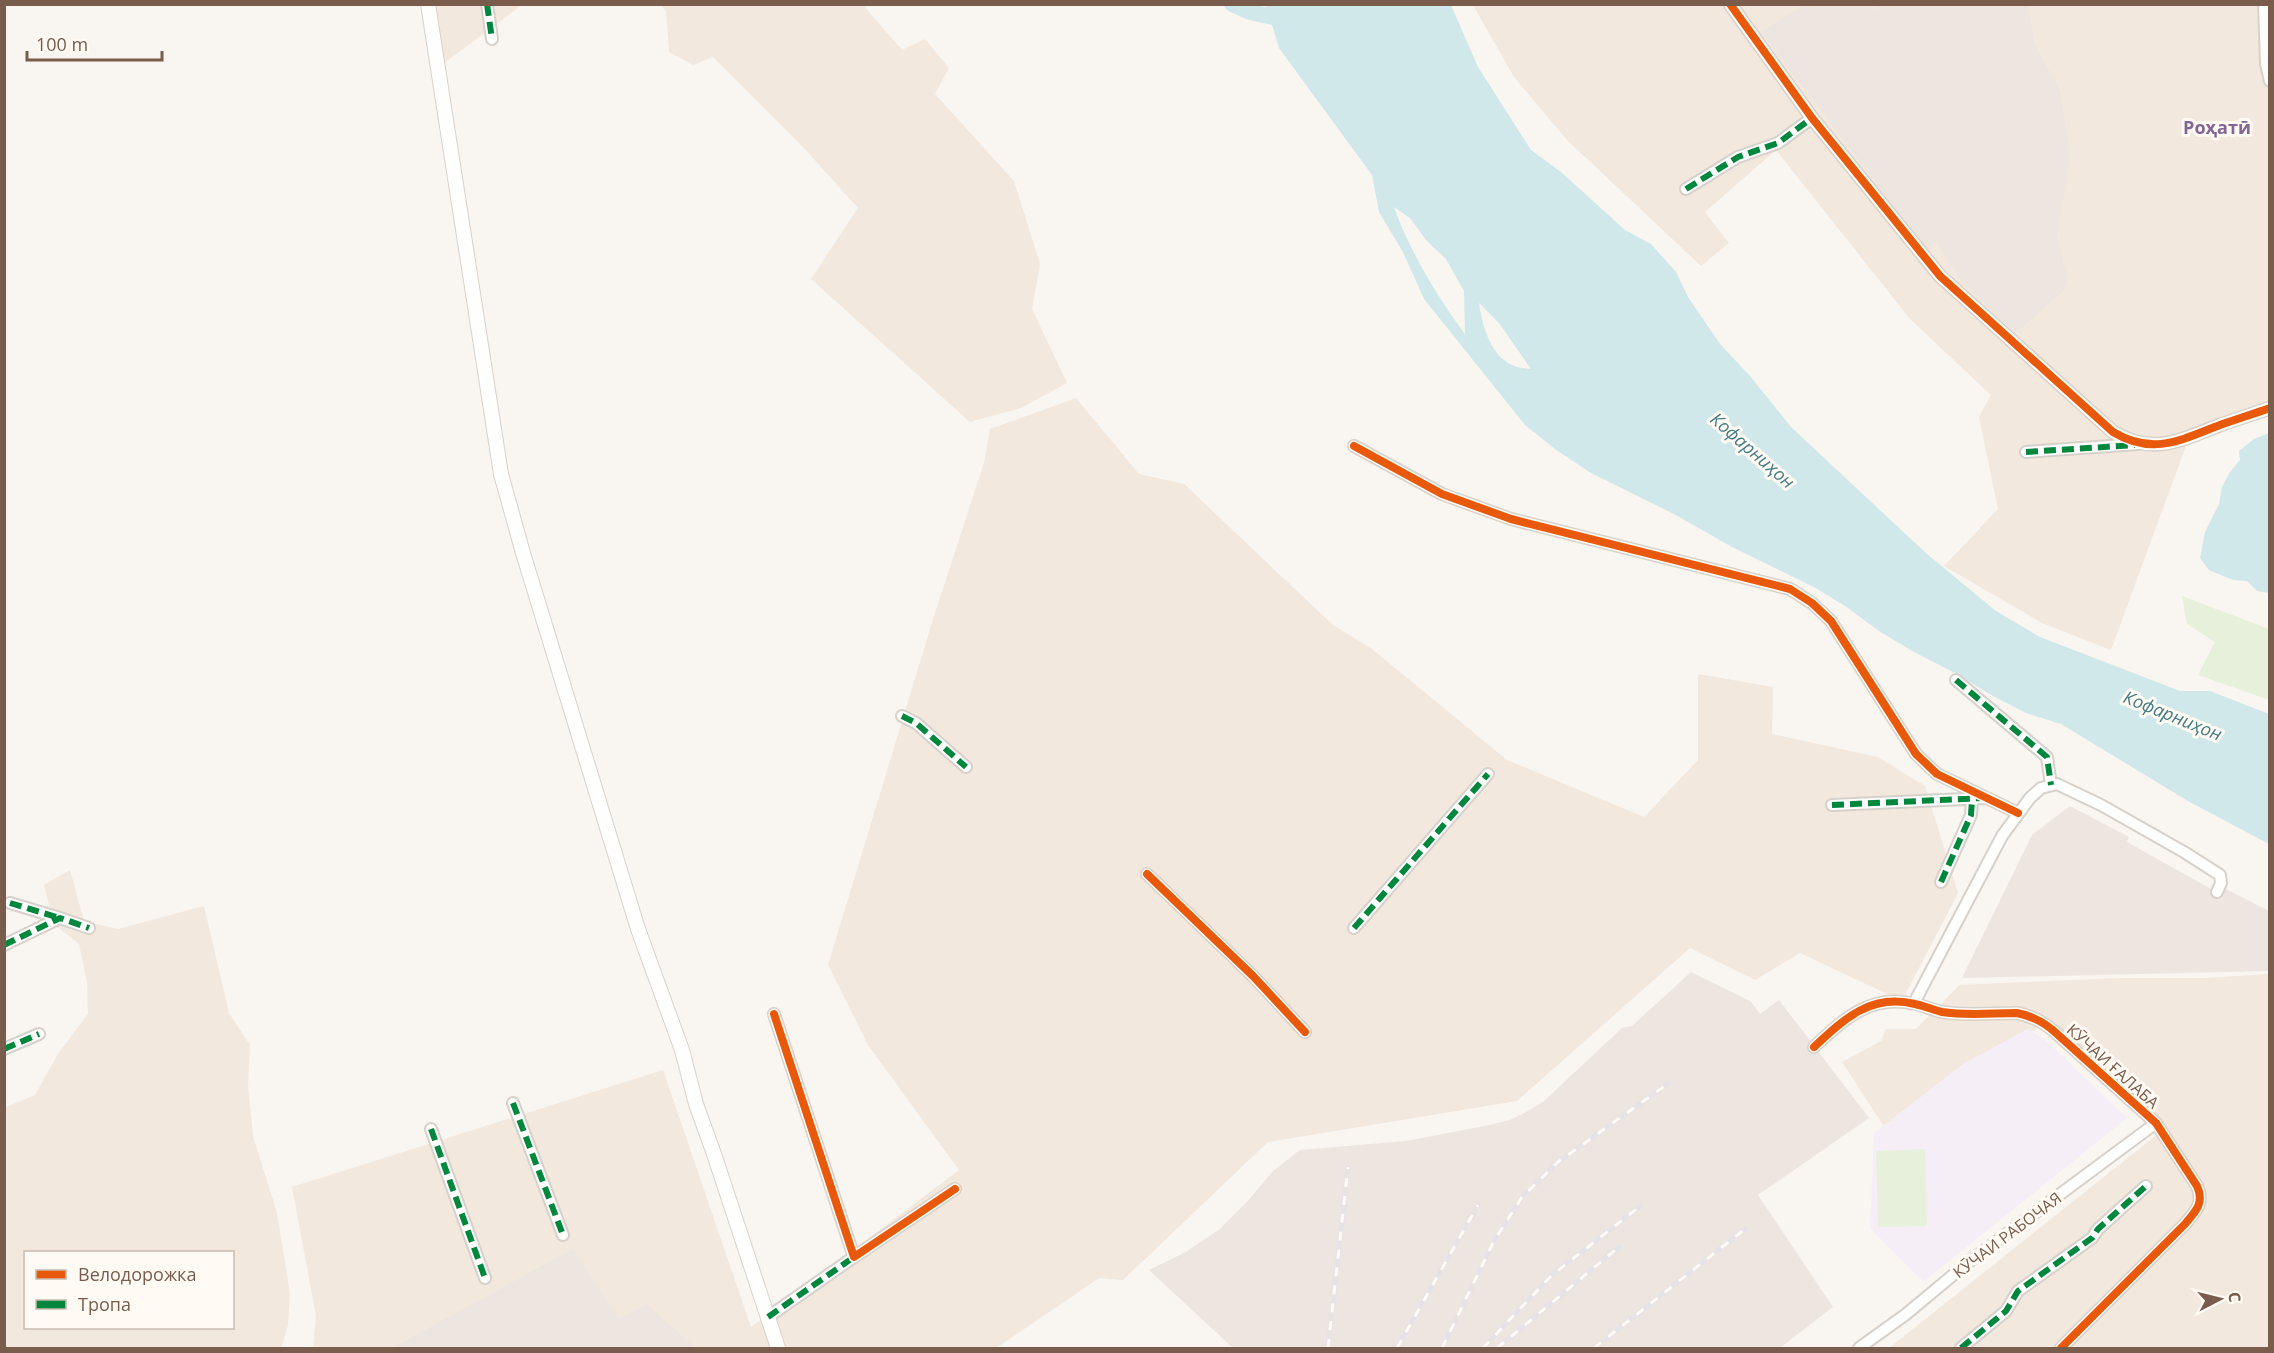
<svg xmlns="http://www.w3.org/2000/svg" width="2274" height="1353" viewBox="0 0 2274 1353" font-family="'Open Sans',sans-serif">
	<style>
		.residential { fill: #f2e8de; fill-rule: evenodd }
		.industrial { fill: #ede5e0 }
		.education { fill: #f6eef6 }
		.green { fill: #e7f0db }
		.water { fill: #d0e8ea; fill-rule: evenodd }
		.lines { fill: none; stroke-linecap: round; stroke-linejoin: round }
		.river { stroke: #d0e8ea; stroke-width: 16 }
		.minor-casing { stroke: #d7d1cb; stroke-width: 14 }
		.tertiary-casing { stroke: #d7d1cb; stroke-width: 15 }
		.secondary-casing { stroke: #d9d2cb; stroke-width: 16 }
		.minor { stroke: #fefefd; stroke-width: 10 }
		.tertiary { stroke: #fefefd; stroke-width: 12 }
		.secondary { stroke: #fefefd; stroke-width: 14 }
		.rail-casing { stroke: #e6e3e7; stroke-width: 5 }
		.rail { stroke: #fffaf3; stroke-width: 3; stroke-dasharray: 9; stroke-linecap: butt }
		.quiet { stroke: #00873e; stroke-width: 6; stroke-dasharray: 12 6; stroke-linecap: butt }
		.cycleway-casing { stroke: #fffaf3; stroke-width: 11 }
		.cycleway { stroke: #e8590c; stroke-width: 8 }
		.labels { text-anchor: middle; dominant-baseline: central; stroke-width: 6; stroke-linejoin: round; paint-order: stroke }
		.street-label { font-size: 16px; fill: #7a5c4d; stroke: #fffaf3 }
		.neighbourhood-label { font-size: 18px; font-weight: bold; fill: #846695; stroke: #fffaf3 }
		.water-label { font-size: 18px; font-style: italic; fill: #437c86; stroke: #fffaf3 }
	</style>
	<rect width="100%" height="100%" fill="#f9f5f0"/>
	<path class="residential" d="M432,4L522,5L440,66Z
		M662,5H863L902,50L925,39L949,68L935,94L1014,181L1040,264L1032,309L1067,383L1021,408L970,422L811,279L858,208L802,146L713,57L693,65L669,52L666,12Z
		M1473,5H2269V403L2191,432L2111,650L2042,623L1944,566L1998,509L1979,417L1991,395L1910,319L1776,150L1705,212L1729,243L1701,266L1567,140L1514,77Z
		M1076,398L1139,474L1184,484L1333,625L1372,649L1507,760L1644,817L1698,760V674L1773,687L1772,734L1878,757L1925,786L1958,893L1902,1001L1800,953L1755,980L1690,948L1517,1101L1268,1142L1123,1280L1099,1278L996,1348H313L316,1316L292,1187L663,1070L751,1327L959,1170L868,1045L828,965L934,616L984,463L990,429Z
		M70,870L84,921L118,929L204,906L229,1013L250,1045L248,1086L253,1136L277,1213L290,1294L288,1325L281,1348H5L4,1108L35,1095L58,1054L88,1014L87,982L79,944L54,924L44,885ZM26,1252H232V1328H26Z
		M2269,974V1348H1889L2164,1129L2073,1038L2042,1025L1885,1128L1842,1062L1881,1041L1886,1029H1916L1960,985L2120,978H2206Z"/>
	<path class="industrial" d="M1882,4H2020L2028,7L2035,45L2060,90L2070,155L2057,233L2067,279L2064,290L2015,334L1961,280L1936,242L1926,249L1761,32L1803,5H1870L1874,10Z
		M2070,806L2129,837L2127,842L2211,889L2221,893L2224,888L2269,911V971L1962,978L2032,835Z
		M1691,972L1750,1001L1760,1014L1779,1000L1869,1118L1758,1195L1833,1307L1780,1348H1233L1149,1270L1186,1252L1220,1229L1246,1203L1273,1171L1300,1150L1406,1141L1485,1126L1510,1120L1526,1112L1543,1102L1622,1028L1632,1026Z
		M573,1249L619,1319L646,1304L696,1348H392Z"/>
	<path class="education" d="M2028,1029L2048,1042L2127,1118L1923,1282L1870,1228L1874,1133L1963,1064Z"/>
	<path class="green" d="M2182,596L2269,629V700L2198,675L2215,642L2187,624Z
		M1925,1149L1927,1226L1878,1227L1876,1151Z"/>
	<path class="water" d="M1266,5H1451L1478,67L1531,150L1561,172L1625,230L1651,244L1676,272L1688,297L1720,344L1750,376L1791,427L1927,554L1996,611L2040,637L2180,691H2210L2269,714V844L2188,801L2061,724L2026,713L1993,696L1953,672L1914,652L1879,631L1845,606L1814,587L1732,547L1674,514L1591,473L1555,449L1525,425L1424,299L1403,252L1379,212L1372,175L1279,48ZM1394,207L1410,218L1426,240L1446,259L1464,291L1465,334C1438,298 1409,250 1394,207ZM1479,303L1499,323L1531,369C1525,368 1517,368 1512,365C1490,355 1482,325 1479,303Z
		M2269,433H2270L2269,593L2257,591L2247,581L2233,580L2209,570L2200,558L2205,532L2219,504L2222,487L2230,472L2240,460L2239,451L2254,439Z"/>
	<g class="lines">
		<path class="river" d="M1232,4L1250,12L1277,18L1291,13"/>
		<defs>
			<path id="minor" d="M487,4L492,39
				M2264,4L2266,64L2270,81
				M1686,189L1738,157L1778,143L1812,118
				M1354,446L1442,494L1511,519L1790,589L1812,603L1831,621L1916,754L1937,774L2018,813
				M2026,452L2138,444
				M1956,680L2047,757L2051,785
				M902,716L916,723L966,767
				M1832,805L1987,798
				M1147,874L1253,976L1305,1032
				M1941,882L1971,815L1972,800
				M10,903L60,918
				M1354,928L1488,774
				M4,945L60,918L89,928
				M1914,1003L2002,836L2030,798L2041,788L2057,784L2101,805L2184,852L2220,875L2221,883L2217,892
				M774,1014L854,1257L955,1189
				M1814,1047C1844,1019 1871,993 1915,1004C1925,1006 1933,1010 1942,1012C1966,1016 1993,1013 2017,1013C2033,1016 2044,1022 2056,1033L2156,1123L2197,1186C2205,1203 2195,1212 2185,1224L2061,1348
				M4,1049L39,1034
				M513,1103L563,1235
				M431,1129L485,1278
				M768,1317L854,1257
				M1859,1348L1905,1315L1970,1261L2156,1123
				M1961,1348L2006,1311L2018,1291L2092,1238L2098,1229L2146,1186"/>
			<path id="tertiary" d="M1730,4L1812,118L1940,276L2113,432C2153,456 2181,440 2220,425C2237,419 2253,414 2270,408"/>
			<path id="secondary" d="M428,4L501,474L523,553L638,929L682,1050L696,1104L714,1154L778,1348"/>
		</defs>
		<use href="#minor" class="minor-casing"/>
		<use href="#tertiary" class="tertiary-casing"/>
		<use href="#secondary" class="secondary-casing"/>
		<use href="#minor" class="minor"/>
		<use href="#tertiary" class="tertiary"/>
		<use href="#secondary" class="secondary"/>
		<defs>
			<path id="rail" d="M1328,1348L1348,1167
				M1397,1348L1478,1205
				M1442,1348L1494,1241L1522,1197L1558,1162L1669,1083
				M1483,1348L1551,1276L1639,1207
				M1497,1348L1619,1247
				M1594,1348L1745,1229"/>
		</defs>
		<use href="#rail" class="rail-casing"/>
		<use href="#rail" class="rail"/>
		<path class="quiet" d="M487,4L492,39
			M1686,189L1738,157L1778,143L1812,118
			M2026,452L2135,445
			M1956,680L2047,757L2051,785
			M902,716L916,723L966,767
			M1832,805L1984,798
			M1941,882L1971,815L1972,800
			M10,903L60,918
			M1354,928L1488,774
			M4,945L60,918L89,928
			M4,1049L39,1034
			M513,1103L563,1235
			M431,1129L485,1278
			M768,1317L854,1257
			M1961,1348L2006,1311L2018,1291L2092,1238L2098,1229L2146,1186"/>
		<defs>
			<path id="cycleway" d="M1730,4L1812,118L1940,276L2113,432C2153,456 2181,440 2220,425C2237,419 2253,414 2270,408
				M1354,446L1442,494L1511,519L1790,589L1812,603L1831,621L1916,754L1937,774L2018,813
				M1147,874L1253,976L1305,1032
				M774,1014L854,1257L955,1189
				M1814,1047C1844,1019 1871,993 1915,1004C1925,1006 1933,1010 1942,1012C1966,1016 1993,1013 2017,1013C2033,1016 2044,1022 2056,1033L2156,1123L2197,1186C2205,1203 2195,1212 2185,1224L2061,1348"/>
		</defs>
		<use href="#cycleway" class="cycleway-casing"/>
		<use href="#cycleway" class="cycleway"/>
	</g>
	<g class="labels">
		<g class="street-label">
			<text transform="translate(2113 1066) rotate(42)">КӮЧАИ ҒАЛАБА</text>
			<text transform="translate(2007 1235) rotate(-37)">КӮЧАИ РАБОЧАЯ</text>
		</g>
		<g class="neighbourhood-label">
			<text x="2217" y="127">Роҳатӣ</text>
		</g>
		<g class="water-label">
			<text transform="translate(1753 450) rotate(41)">Кофарниҳон</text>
			<text transform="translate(2173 715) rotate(22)">Кофарниҳон</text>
		</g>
	</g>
	<rect width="2274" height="1353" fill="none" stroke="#7a5c4d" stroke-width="12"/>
	<rect x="24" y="1251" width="210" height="78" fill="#fffaf3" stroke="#cabbb1" stroke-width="1.5"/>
	<rect x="36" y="1270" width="30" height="9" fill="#e8590c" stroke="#cabbb1" stroke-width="1.5"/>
	<text x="78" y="1281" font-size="18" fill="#7a5c4d">Велодорожка</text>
	<rect x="36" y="1300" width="30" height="9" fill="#00873e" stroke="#cabbb1" stroke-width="1.5"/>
	<text x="78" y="1311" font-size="18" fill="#7a5c4d">Тропа</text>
	<g transform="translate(2220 1299) rotate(83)" stroke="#fffaf3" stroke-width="4.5" paint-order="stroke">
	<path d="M0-4.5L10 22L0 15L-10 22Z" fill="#7a5c4d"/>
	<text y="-9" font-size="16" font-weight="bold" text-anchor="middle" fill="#7a5c4d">С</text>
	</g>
	<path d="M27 51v9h135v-9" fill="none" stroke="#7a5c4d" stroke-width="3"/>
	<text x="36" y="51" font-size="18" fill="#7a5c4d" stroke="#fffaf3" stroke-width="4.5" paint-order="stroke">100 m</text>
</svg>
